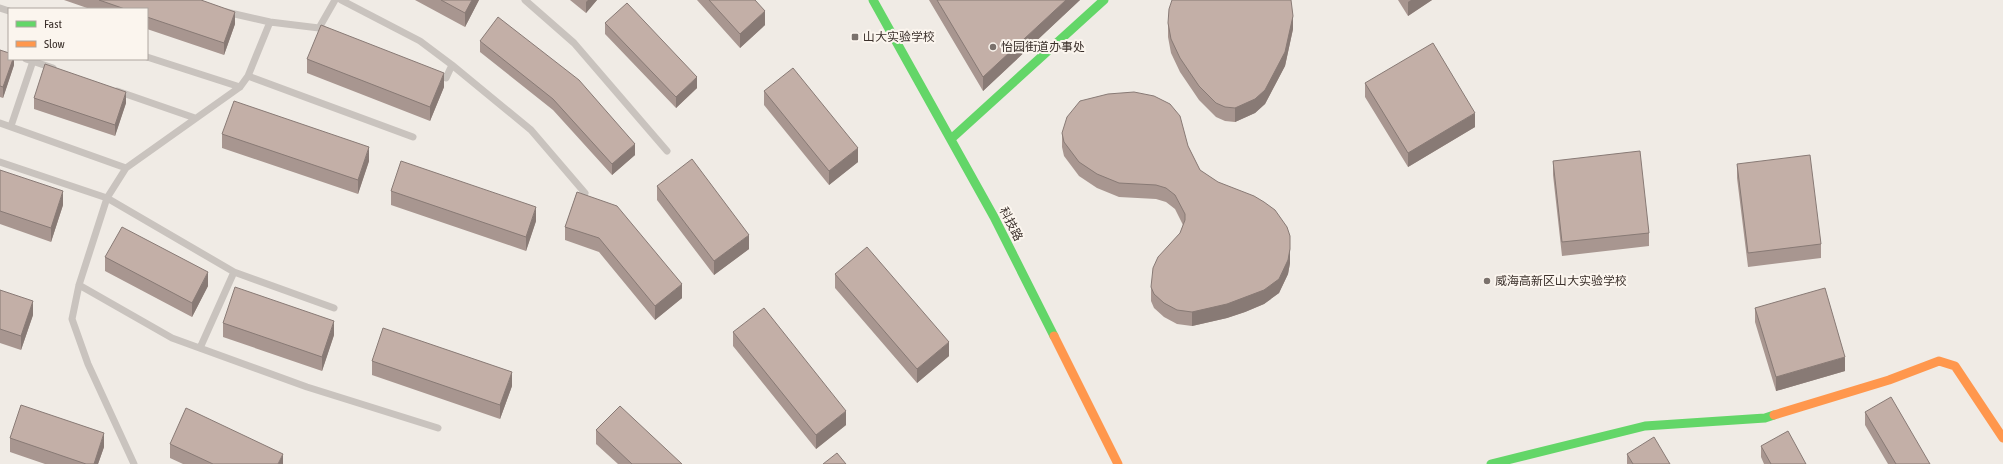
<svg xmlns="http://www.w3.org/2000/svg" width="2003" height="464" viewBox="0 0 2003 464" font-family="'Asap Condensed','Noto Sans SC',sans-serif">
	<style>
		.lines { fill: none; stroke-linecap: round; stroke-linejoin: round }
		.lane { stroke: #c9c3be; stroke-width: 7 }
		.fast { stroke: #63d668; stroke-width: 9 }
		.slow { stroke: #ff974d; stroke-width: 9 }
		.wall { fill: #a89690 }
		.shaded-wall { fill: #887a75 }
		.building { fill: #c3afa7; stroke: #887a75 }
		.poi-dot { fill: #7a716c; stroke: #fbf5ee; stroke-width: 1.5 }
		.labels { text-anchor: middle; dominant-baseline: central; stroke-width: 4; stroke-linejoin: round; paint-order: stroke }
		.poi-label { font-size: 12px; fill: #3b302b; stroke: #fbf5ee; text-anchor: start }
		.street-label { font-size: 12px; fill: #3b302b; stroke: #fbf5ee }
	</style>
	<rect width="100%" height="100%" fill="#f0ebe5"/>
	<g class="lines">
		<path class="lane" d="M341,0L420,41L452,65L531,130L585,193
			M525,0L574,43L667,151
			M0,8L9,11
			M226,12L270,22L319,28L327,31
			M319,28L335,0
			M147,57L240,87
			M26,59L53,68
			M435,74L446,78L452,65
			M248,76L413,137
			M117,91L195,118
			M0,123L126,168
			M11,126L33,61
			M0,162L107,198L234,272L334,308
			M79,285L172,338L307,387L438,428
			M200,348L234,272
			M134,464L88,364L72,319L79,285L107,198L126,168L240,87L248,76L270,22"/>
		<path class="fast" d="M873,0L994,217L1054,336
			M951,139L1104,0
			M1491,464L1645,426L1765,418L1774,415"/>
		<path class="slow" d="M1054,336L1118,464
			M1774,415L1889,380L1939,361L1955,366L2003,438"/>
	</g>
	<path class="wall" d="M64,0H201L235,24L224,55L147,29V9H90Z
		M415,0H479L465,27Z
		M570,0H597L586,13Z
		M697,0H755L765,25L740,48Z
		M929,0H1080L983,91Z
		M1398,0H1432L1408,16Z
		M605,23L697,88L676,108L605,34Z
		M1168,23L1293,29L1285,66L1265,104L1255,113L1235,122L1225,121L1216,117L1199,100L1180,72L1171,53L1168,37Z
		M480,41L635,155L612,175L553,110L480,52Z
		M0,50L14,59V65L3,98L0,97Z
		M307,59L444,87L430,121L307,73Z
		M1365,83L1475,127L1408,167L1365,97Z
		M764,91L858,162L829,185L764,105Z
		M34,98L126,103L115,136L34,109Z
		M1062,133L1188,146L1200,170L1290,249V263L1288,274L1279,293L1264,304L1245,312L1227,318L1192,326L1177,324L1164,317L1154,308L1151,301V287L1180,233L1183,225L1175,209L1166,202L1156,199L1119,197L1097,188L1079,176L1064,156L1062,147Z
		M222,134L369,161L358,194L222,148Z
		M1553,161L1649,233V246L1562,256L1553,175Z
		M1737,164L1821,244V258L1748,267L1737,178Z
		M0,170L63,205L51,242L0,224Z
		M657,186L749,249L714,275L657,200Z
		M391,191L536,221L526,251L391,205Z
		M577,192L682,298L655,320L599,252L565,240V227Z
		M105,257L208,286L192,317L105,271Z
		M835,274L949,356L917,383L835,288Z
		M0,290L33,315L21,350L0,343Z
		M1755,308L1845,371L1776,391L1755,322Z
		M223,323L334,335L322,371L223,337Z
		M733,332L846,425L816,449L733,346Z
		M372,361L512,386L500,419L372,375Z
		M1865,412L1930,464H1888L1865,425Z
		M596,430L682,464H618L596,444Z
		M10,438L104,447L98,464H45L10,452Z
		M170,444L283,464H183L170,458Z
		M1761,446L1806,464H1764L1761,457Z
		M1627,454L1670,464H1627Z"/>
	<path class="shaded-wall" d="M472,0H479L465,27V13Z
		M588,0H597L586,13V2Z
		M1066,0H1080L983,91V77Z
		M1411,0H1432L1408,16V2Z
		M765,11V25L740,48V34Z
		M235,12V24L224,55V43Z
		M1293,16V29L1285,66L1265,104L1255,113L1235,122V108Z
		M13,59H14V65L3,98V87Z
		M444,73V87L430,121V107Z
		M697,77V88L676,108V97Z
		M126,92V103L115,136V125Z
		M1475,113V127L1408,167V153Z
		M635,144V155L612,175V164Z
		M369,147V161L358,194V180Z
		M858,148V162L829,185V171Z
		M63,191V205L51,242V228Z
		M536,207V221L526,251V237Z
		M749,235V249L714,275V261Z
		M1290,236V263L1288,274L1279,293L1264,304L1245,312L1227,318L1192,326V312Z
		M208,272V286L192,317V303Z
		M682,284V298L655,320V306Z
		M33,301V315L21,350V336Z
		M334,321V335L322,371V357Z
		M949,342V356L917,383V369Z
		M1845,357V371L1776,391V377Z
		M512,372V386L500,419V405Z
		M846,411V425L816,449V435Z
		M104,433V447L98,464H94Z
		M283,454V464H278Z"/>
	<path class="building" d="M99,0H201L235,12L224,43L147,17V9H125Z
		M441,0H472L465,13Z
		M709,0H755L765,11L740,34Z
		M937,0H1066L983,77Z
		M1172,0H1291L1293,16L1285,52L1265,90L1255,99L1235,108L1225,107L1216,103L1199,86L1180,58L1171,39L1168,23L1169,9Z
		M627,3L697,77L676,97L605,23Z
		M498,17L579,80L635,144L612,164L553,99L480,41Z
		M321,25L444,73L430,107L307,59Z
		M1433,43L1475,113L1408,153L1365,83Z
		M0,50L9,53V59H13L3,87L0,86Z
		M45,64L126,92L115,125L34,98Z
		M793,68L858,148L829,171L764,91Z
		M1134,92L1154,96L1170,104L1180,116L1188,146L1200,170L1218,182L1254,196L1264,202L1275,210L1287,227L1290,236V249L1288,260L1279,279L1264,290L1227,304L1192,312L1177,310L1164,303L1154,294L1151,287L1153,268L1158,257L1180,233L1185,220V214L1175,195L1166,188L1156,185L1119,183L1097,174L1079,162L1064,142L1062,133L1067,117L1080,101L1108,94Z
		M234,101L369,147L358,180L222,134Z
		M1640,151L1649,233L1562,242L1553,161Z
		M1810,155L1821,244L1748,253L1737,164Z
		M692,159L749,235L714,261L657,186Z
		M401,161L536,207L526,237L391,191Z
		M0,170L63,191L51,228L0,211Z
		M577,192L617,206L682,284L655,306L599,238L565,227Z
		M122,227L208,272L192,303L105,257Z
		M867,247L949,342L917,369L835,274Z
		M235,287L334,321L322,357L223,323Z
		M1825,288L1845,357L1776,377L1755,308Z
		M0,290L33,301L21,336L0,329Z
		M764,308L846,411L816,435L733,332Z
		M383,328L512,372L500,405L372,361Z
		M1891,397L1930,464H1896L1865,412Z
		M21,405L104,433L94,464H86L10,438Z
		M620,406L682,464H632L596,430Z
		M186,408L283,454L278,464H213L170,444Z
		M1788,431L1806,464H1771L1761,446Z
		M1654,437L1670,464H1633L1627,454Z
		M837,453L846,464H823Z"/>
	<g class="poi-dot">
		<rect x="851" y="33" width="8" height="8" rx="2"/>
		<circle cx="993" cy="47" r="4"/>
		<circle cx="1487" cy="281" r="4"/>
	</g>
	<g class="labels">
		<g class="poi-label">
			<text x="863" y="37">山大实验学校</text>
			<text x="1001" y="47">怡园街道办事处</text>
			<text x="1495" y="281">威海高新区山大实验学校</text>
		</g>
		<g class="street-label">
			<text transform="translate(1011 224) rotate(63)">科技路</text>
		</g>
	</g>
	<rect x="8" y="8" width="140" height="52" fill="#fbf5ee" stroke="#aea6a0"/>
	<rect x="16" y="21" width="20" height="6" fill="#63d668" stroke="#aea6a0"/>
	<text x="44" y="28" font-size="12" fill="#3b302b">Fast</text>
	<rect x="16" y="41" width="20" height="6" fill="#ff974d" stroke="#aea6a0"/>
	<text x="44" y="48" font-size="12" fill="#3b302b">Slow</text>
</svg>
